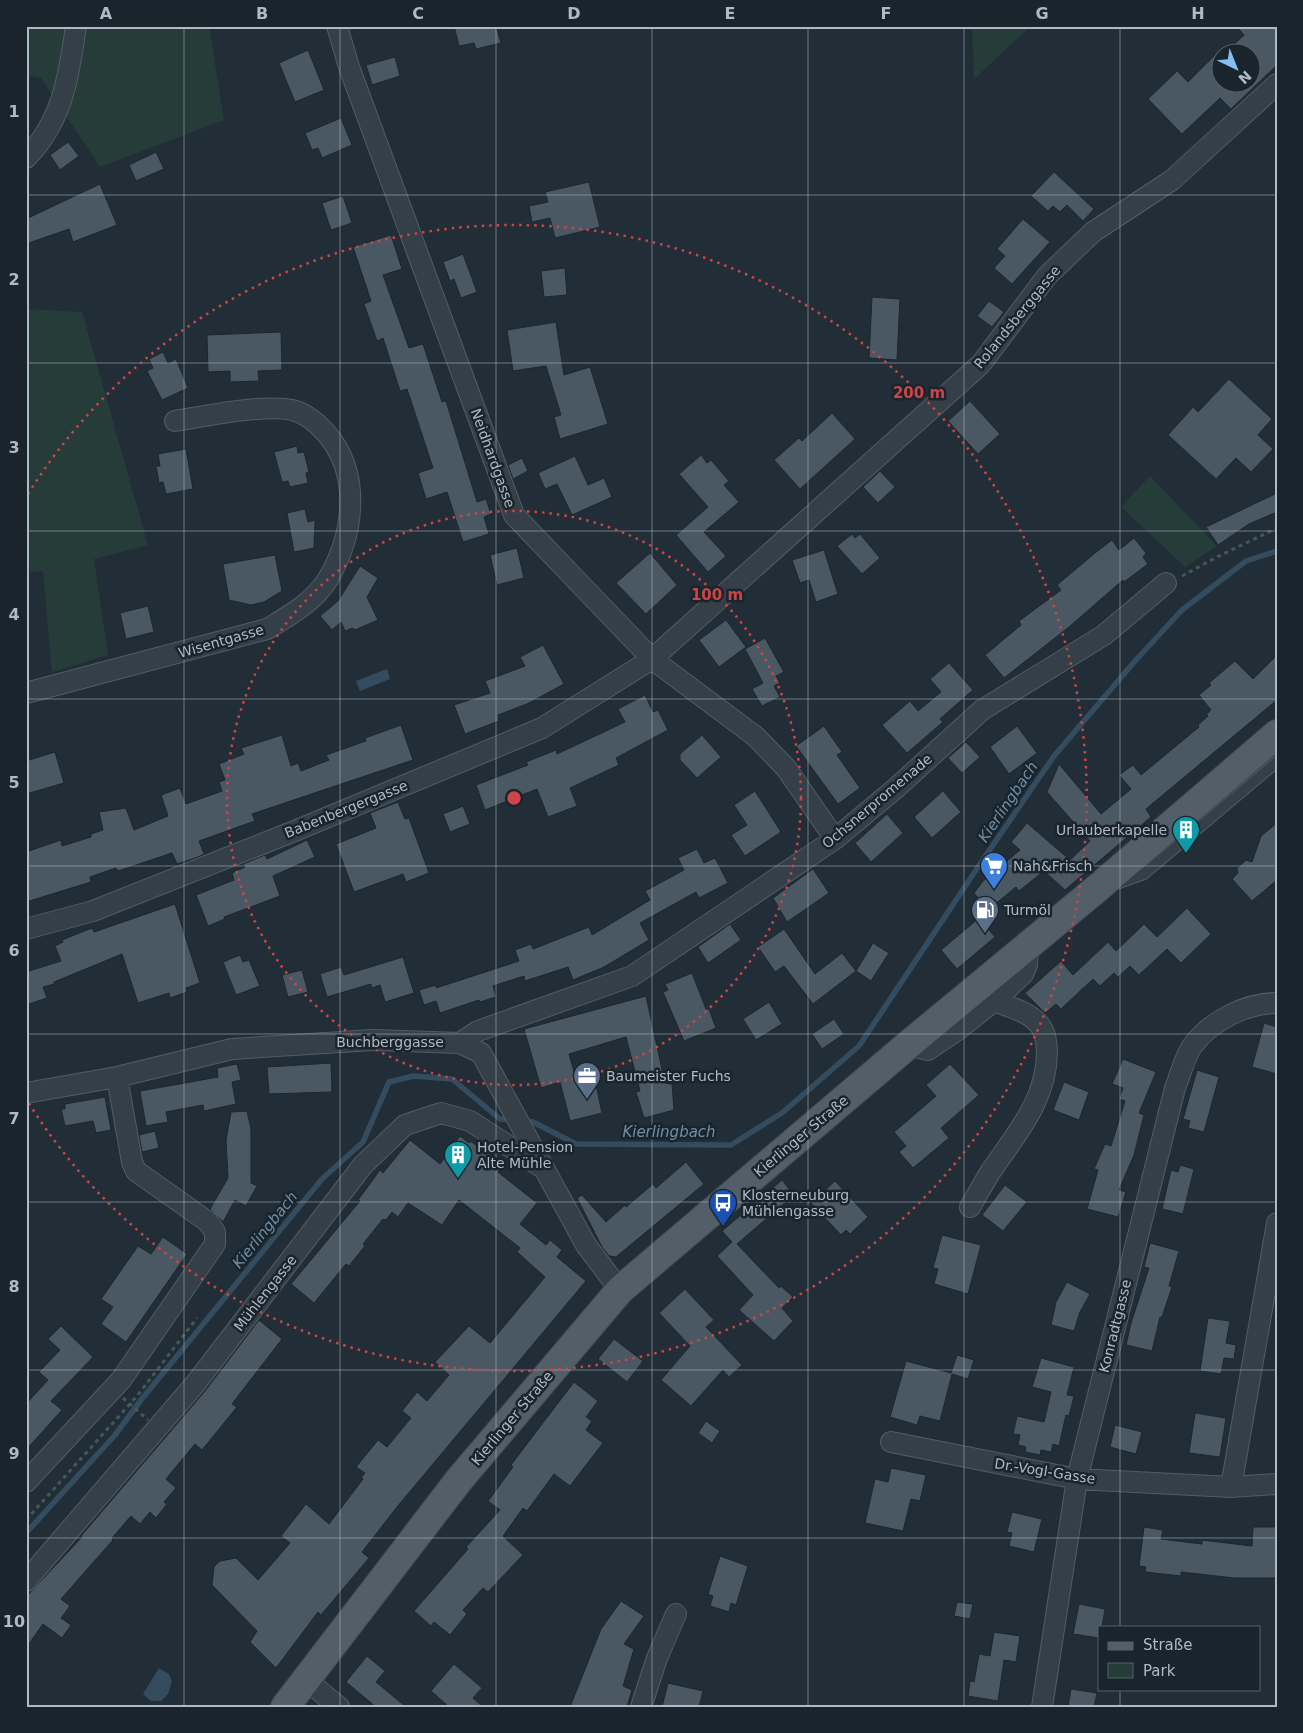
<svg xmlns="http://www.w3.org/2000/svg" width="1303" height="1733" viewBox="0 0 1303 1733" font-family="'DejaVu Sans',sans-serif">
	<style>
		.green { fill: #263c39 }
		.water { fill: #354c5e }
		.lines { fill: none; stroke-linecap: round; stroke-linejoin: round }
		.stream { stroke: #354c5e; stroke-width: 5.5 }
		.building { fill: #495863; stroke: #1c262e }
		.service-casing { stroke: #525d65; stroke-width: 12 }
		.minor-casing { stroke: #525d65; stroke-width: 22 }
		.primary-casing { stroke: #414b54; stroke-width: 30 }
		.path { stroke: #455858; stroke-width: 3; stroke-dasharray: 4 4; stroke-linecap: butt }
		.service { stroke: #353f47; stroke-width: 10 }
		.minor { stroke: #353f47; stroke-width: 20 }
		.primary { stroke: #525e68; stroke-width: 28 }
		.path-bridge { stroke: #455858; stroke-width: 3; stroke-dasharray: 4 4; stroke-linecap: butt }
		.grid { fill: none; stroke: #afbac4; stroke-width: 1; stroke-opacity: 0.55 }
		.ring { fill: none; stroke: #ce4547; stroke-width: 2.5; stroke-dasharray: 2.5 5 }
		.labels { text-anchor: middle; dominant-baseline: central; stroke-width: 5; stroke-linejoin: round; paint-order: stroke }
		.street-label { font-size: 14px; fill: #afbac4; stroke: #1a242c }
		.poi-label { font-size: 14px; fill: #afbac4; stroke: #1a242c; text-anchor: start }
		.water-label { font-size: 15px; font-style: italic; fill: #708fa7; stroke: #1a242c }
		.centre { fill: #ce4547; stroke: #1a242c; stroke-width: 2.5 }
		.ring-label { font-size: 15px; text-anchor: middle; font-weight: bold; fill: #ce4547; stroke: #1a242c; stroke-width: 5; stroke-linejoin: round; paint-order: stroke }
		.neatline { fill: none; stroke: #afbac4; stroke-width: 2 }
		.grid-label { font-size: 16px; text-anchor: middle; font-weight: bold; fill: #afbac4 }
	</style>
	<rect width="100%" height="100%" fill="#212e37"/>
	<path class="green" d="M26,26H209L224,120L100,167L41,78L26,75Z
		M972,26H1031L974,79Z
		M26,309L82,312L148,545L94,559L108,655L52,672L43,571L30,572L26,522Z
		M1150,476L1217,546L1185,567L1121,507Z"/>
	<path class="water" d="M387,669L390,679L360,691L356,681Z
		M159,1668L169,1674L172,1681L168,1694L161,1701H151L143,1694Z"/>
	<g class="lines">
		<path class="stream" d="M525,1121L533,1122L576,1144L731,1145L782,1113L859,1046L980,864L1054,756L1135,661L1182,610L1246,561L1277,551
			M26,1533L115,1435L141,1400L322,1179L363,1142L389,1082L414,1076L452,1079L500,1119L513,1120"/>
	</g>
	<path class="building" d="M454,26H496L501,43L476,49L474,43L459,46Z
		M1236,26H1277V65L1231,109L1220,98L1182,134L1148,99L1177,71L1188,82L1220,50V82H1250V52H1226L1244,35Z
		M308,50L324,90L295,102L279,63Z
		M395,57L400,76L372,85L366,65Z
		M341,118L352,145L322,158L318,148L312,150L305,133Z
		M68,142L79,156L60,170L50,155Z
		M156,152L164,169L136,181L129,165Z
		M1054,172L1094,209L1083,221L1067,205L1060,212L1053,206L1048,211L1031,196Z
		M589,182L600,227L555,238L550,218L532,222L529,206L548,202L545,192Z
		M100,184L117,225L73,242L69,229L26,244V219Z
		M343,196L352,223L331,230L322,203Z
		M1023,219L1050,242L1012,284L994,268L1005,256L997,249Z
		M391,235L402,269L383,275L409,348L423,344L442,402L446,401L477,502L486,499L491,514L484,517L489,534L463,542L447,492L426,499L418,473L433,468L407,389L400,391L383,338L377,341L364,304L371,301L353,247Z
		M463,254L477,292L461,298L454,279L450,281L443,262Z
		M565,268L567,295L544,297L541,271Z
		M872,297L900,299L897,360L869,358Z
		M989,301L1004,312L992,327L977,316Z
		M556,322L564,375L590,367L608,424L560,439L554,417L561,415L546,366L513,371L507,330Z
		M281,332L282,370L258,371L259,381L230,382V371L208,372L207,335Z
		M163,352L168,363L176,359L188,388L162,400L147,371L153,368L149,359Z
		M1229,379L1272,419L1258,435L1273,449L1251,472L1236,458L1216,479L1168,435L1193,407L1198,412Z
		M970,401L1000,434L978,454L948,421Z
		M832,413L855,439L800,489L774,460L799,438L802,441Z
		M297,446L298,453L304,452L309,472L306,473L308,483L290,487L288,481L282,482L274,452Z
		M186,449L193,489L166,494L163,482L159,483L156,466H160L158,454Z
		M701,455L707,463L711,460L729,481L724,485L739,502L704,532L726,556L708,572L676,535L708,507L679,474Z
		M575,456L588,485L604,478L612,497L572,515L557,484L545,489L538,473Z
		M522,458L528,471L513,479L508,465Z
		M880,471L895,487L878,503L863,487Z
		M1277,493V512L1249,524L1218,545L1206,527Z
		M305,509L308,522L315,520L314,548L294,552L287,513Z
		M852,534L855,538L860,534L880,558L862,574L837,546Z
		M1134,538L1146,553L1143,557L1148,564L1124,582L1123,580L1069,627L1004,678L985,655L1021,625L1019,621L1061,590L1057,585L1095,553L1112,540L1119,550Z
		M517,548L524,578L497,585L490,555Z
		M824,550L838,594L816,602L809,580L800,583L792,560Z
		M650,553L677,585L646,614L616,583Z
		M275,555L282,591L264,602L251,605L229,600L223,564Z
		M360,566L378,578L367,597L378,620L355,630L353,628L345,631L341,622L332,630L320,616L338,601Z
		M148,606L154,632L126,639L120,613Z
		M726,620L746,647L719,667L699,640Z
		M765,638L784,672L776,676L780,683L774,686L780,697L762,706L752,689L763,683L745,649Z
		M543,645L564,684L527,704L498,715L499,721L465,734L454,705L490,693L485,681L525,666L520,657Z
		M1277,655V700L1146,809L1151,817L1065,890L1044,871L1019,891L1016,887L988,910L974,893L983,881L1020,850L1011,842L1027,823L1070,860L1090,841L1047,792L1059,764L1101,814L1131,789L1119,775L1133,765L1141,775L1199,727L1198,725L1208,716L1206,715L1211,710L1199,695L1211,685L1209,683L1235,661L1253,679Z
		M949,663L973,690L940,719L943,722L907,753L882,725L910,701L918,711L941,692L930,679Z
		M645,695L653,712L658,710L668,730L616,758L619,765L570,788L577,806L548,817L537,789L485,810L476,785L528,765L526,762L556,750L557,754L625,722L618,709Z
		M401,725L413,760L252,814L255,821L199,841L204,854L198,857L177,864L172,853L118,871L116,868L90,877L91,882L26,902V852L61,840L62,846L91,837V834L103,830L99,812L126,808L134,830L168,816L161,795L180,788L186,804L222,791L219,782L225,780L219,764L244,754L241,748L282,735L291,766L298,763L301,771L329,760L326,755L366,741L365,738Z
		M824,726L842,752L837,755L860,788L838,804L796,746Z
		M1017,726L1037,753L1009,774L990,747Z
		M702,735L721,757L697,778L680,760V754Z
		M966,742L980,757L962,773L948,758Z
		M55,752L64,783L26,794V761Z
		M755,791L781,832L745,856L731,835L747,825L734,805Z
		M943,791L961,812L932,838L914,817Z
		M398,802L405,819L409,818L429,873L406,882L403,874L354,892L336,844L376,828L370,813Z
		M463,806L470,824L450,832L443,814Z
		M887,814L903,833L871,862L855,843Z
		M1277,823V880L1252,901L1232,879L1238,873L1237,868L1246,860L1252,862L1261,836Z
		M307,840L315,857L273,876L280,896L224,917L225,919L208,926L196,895L234,880L232,873L245,867L243,864L265,855L267,859Z
		M697,849L704,863L715,858L728,883L699,898L696,892L640,923L649,940L604,967L573,980L568,967L525,981L524,976L493,986L496,997L480,1002L479,1000L440,1013L436,1001L424,1005L419,990L436,985V988L519,961L515,950L531,944L533,949L589,927L592,935L650,900L645,891L684,870L678,858Z
		M813,869L829,893L787,922L773,898Z
		M175,904L200,983L186,988L187,992L170,998L169,993L138,1003L122,954L54,982V984L43,987L47,998L26,1005V972L61,961L55,946L63,942L62,940L92,928L94,932Z
		M1187,908L1211,934L1181,963L1167,949L1139,975L1130,966L1118,977L1114,973L1100,986L1093,979L1061,1009L1056,1004L1045,1013L1025,993L1061,961L1073,975L1108,942L1116,951L1144,924L1157,937Z
		M979,918L995,937L957,969L941,950Z
		M730,924L741,940L708,963L698,947Z
		M784,929L815,974L842,953L856,971L813,1004L784,966L775,972L758,947Z
		M873,943L889,953L871,981L856,971Z
		M240,955L243,962L249,960L260,986L236,995L223,962Z
		M403,957L414,993L385,1002L380,985L372,988L371,984L327,997L320,974L341,967L344,975Z
		M302,970L308,992L288,997L282,975Z
		M692,973L706,1009H709L716,1028L684,1041L663,992L668,990L665,984Z
		M646,996L665,1083L672,1084L674,1110L644,1118L636,1092L640,1091L626,1037L569,1054L579,1089L596,1085L602,1113L570,1121L560,1082L541,1088L524,1029Z
		M769,1002L782,1024L756,1040L743,1019Z
		M834,1019L844,1034L822,1049L812,1034Z
		M1264,1023L1277,1027V1074L1252,1067Z
		M1123,1059L1156,1072L1139,1113L1144,1115L1134,1155L1119,1190L1126,1192L1118,1217L1087,1209L1098,1170L1094,1169L1105,1144L1111,1146L1125,1101L1119,1099L1123,1088L1112,1084Z
		M331,1063L332,1092L269,1094L267,1067Z
		M237,1064L241,1080L232,1082L236,1104L204,1111L203,1105L166,1112L168,1122L146,1126L140,1091L218,1077L217,1068Z
		M950,1064L979,1095L941,1128L949,1138L913,1168L899,1152L906,1146L894,1132L936,1096L926,1085Z
		M1197,1070L1219,1077L1204,1132L1188,1128L1190,1121L1183,1119Z
		M1064,1082L1089,1092L1079,1120L1053,1110Z
		M105,1097L111,1130L96,1133L93,1121L65,1126L61,1109H65V1104Z
		M247,1111L251,1129V1183L257,1186L246,1206L235,1200L223,1222L210,1209L228,1178L226,1140L231,1112Z
		M155,1131L159,1148L142,1152L139,1135Z
		M460,1136L469,1143L470,1141L504,1163L498,1172L537,1203L520,1224L546,1245L550,1240L562,1250L557,1257L586,1281L397,1507L362,1552L369,1558L321,1615L318,1612L276,1668L250,1642L257,1631L212,1585L214,1567L220,1561L236,1558L258,1580L290,1543L281,1536L306,1504L329,1524L363,1479L361,1478L365,1473L356,1467L378,1440L387,1447L411,1418L402,1411L417,1392L427,1401L449,1375L435,1362L469,1326L490,1343L545,1277L517,1252L520,1248L459,1200L442,1225L408,1203L398,1217L392,1212L386,1220L383,1219L363,1244L365,1246L349,1266L346,1264L314,1303L291,1284L360,1201L358,1200L380,1170L383,1173L410,1140L440,1164Z
		M686,1162L704,1184L616,1257L609,1256L602,1247L577,1198L582,1195L606,1222L625,1205L626,1207L653,1184L656,1188Z
		M1180,1165L1194,1169L1183,1214L1162,1209L1171,1170L1178,1172Z
		M782,1180L794,1195L737,1244L779,1288L781,1286L793,1297L782,1308L793,1321L774,1341L739,1310L753,1295L717,1256L732,1242L722,1231Z
		M835,1181L868,1217L850,1234L846,1230L841,1235L811,1203Z
		M1005,1185L1027,1202L1003,1231L982,1215Z
		M942,1235L981,1245L968,1294L934,1284L938,1269L933,1268Z
		M163,1237L187,1254L126,1342L101,1324L113,1307L101,1299L138,1246L151,1254Z
		M1150,1243L1179,1251L1169,1286L1172,1287L1162,1317H1160L1152,1351L1126,1345L1131,1323L1149,1268L1144,1267Z
		M1067,1282L1090,1294L1080,1312L1074,1331L1051,1325L1056,1302Z
		M685,1289L714,1320L706,1327L742,1365L729,1377L723,1370L691,1406L661,1380L690,1346L659,1313Z
		M1208,1318L1230,1321L1226,1343L1236,1345L1234,1359L1224,1358L1221,1374L1200,1371Z
		M259,1320L282,1339L232,1404L237,1407L202,1450L195,1444L166,1479L176,1488L164,1502L167,1504L156,1518L150,1512L140,1524L131,1516L112,1538L113,1540L61,1599L70,1606L61,1618L71,1625L62,1638L43,1624L26,1648V1597L82,1537L81,1536L205,1391Z
		M61,1326L93,1357L51,1401L62,1410L26,1450V1404L48,1380L39,1372L60,1350L48,1339Z
		M614,1339L643,1361L627,1382L598,1359Z
		M957,1355L974,1360L968,1379L952,1374L940,1421L920,1416L917,1425L890,1417L906,1361L951,1373Z
		M1041,1358L1074,1367L1067,1395L1074,1396L1069,1416L1066,1415L1059,1446L1053,1444L1051,1452L1041,1450L1040,1455L1025,1452L1026,1447L1018,1445L1020,1435L1013,1434L1017,1416L1044,1422L1051,1392L1032,1387Z
		M574,1382L598,1401L586,1417L592,1421L586,1430L603,1443L570,1486L554,1474L527,1511L523,1508L503,1536L523,1555L488,1592L483,1588L463,1610L467,1614L450,1635L434,1622L431,1626L414,1611L468,1549L466,1547L500,1510L488,1501L513,1467L511,1465Z
		M1195,1413L1226,1418L1220,1457L1189,1453Z
		M706,1421L720,1431L712,1443L698,1433Z
		M1115,1425L1142,1432L1136,1454L1110,1447Z
		M891,1468L926,1475L920,1501L911,1499L903,1531L865,1523L875,1479L888,1482Z
		M1012,1512L1042,1519L1034,1552L1009,1546L1012,1533L1007,1532Z
		M1144,1527L1163,1530L1161,1539L1202,1544V1540L1252,1546L1253,1527H1277V1578H1234L1181,1572V1576L1145,1572L1146,1567L1139,1566Z
		M720,1556L748,1566L736,1605L731,1603L729,1612L710,1606L713,1596L708,1594Z
		M621,1601L644,1616L624,1644L634,1649L623,1686L632,1690L627,1707H570L601,1629Z
		M957,1602L973,1604L970,1619L954,1616Z
		M1079,1604L1105,1609L1102,1627H1099V1638L1073,1634Z
		M994,1632L1020,1636L1016,1662L1004,1660L998,1701L968,1696L970,1681L974,1682L979,1654L990,1656Z
		M367,1656L385,1671L376,1682L406,1707H376L346,1682Z
		M454,1664L482,1688L473,1698L483,1707H449L431,1691Z
		M668,1683L703,1691L699,1707H662Z
		M1071,1689L1097,1693L1094,1707H1068Z"/>
	<g class="lines">
		<defs>
			<path id="service" d="M1116,884L1144,874L1277,762"/>
			<path id="minor" d="M337,26L349,67L514,515L652,659L755,736L786,768L835,839
				M26,158C63,121 69,75 76,26
				M26,693L267,629C289,616 314,602 328,579C354,535 362,474 326,433C317,423 306,413 292,410C263,404 206,416 175,421
				M26,929L93,911L297,830L542,728L652,659L981,364L1047,276L1093,232L1172,180L1277,84
				M994,1001L1023,974L1027,965L1028,945
				M460,1043L478,1031L632,976L835,839L896,788L982,710L1104,635L1166,583
				M908,1045L928,1050L959,1029L994,1001C1009,1007 1027,1011 1038,1023C1046,1032 1046,1040 1047,1052C1047,1099 1017,1133 991,1171C984,1182 977,1195 970,1207
				M26,1093L117,1077L232,1049L373,1040L460,1043L481,1053L586,1245L620,1290
				M891,1442L1077,1479L1231,1487L1277,1484
				M26,1482L121,1380L215,1244V1232L208,1222L136,1171L132,1162L117,1077
				M1231,1487L1277,1223
				M26,1581L196,1383L363,1165L405,1125L441,1113L470,1121L543,1168
				M305,1679L339,1707
				M641,1707L657,1658L676,1614
				M1042,1707L1077,1479L1175,1088C1180,1076 1185,1055 1193,1045C1211,1021 1246,1003 1277,1003"/>
			<path id="primary" d="M285,1707L459,1480L620,1290L908,1045L1094,891L1277,734"/>
		</defs>
		<use href="#service" class="service-casing"/>
		<use href="#minor" class="minor-casing"/>
		<use href="#primary" class="primary-casing"/>
		<path class="path" d="M1182,576L1217,557L1277,528
			M26,1520L137,1396L197,1318"/>
		<use href="#service" class="service"/>
		<use href="#minor" class="minor"/>
		<use href="#primary" class="primary"/>
		<path class="path-bridge" d="M123,1398L148,1420"/>
	</g>
	<path class="grid" d="M184,26V1707M340,26V1707M496,26V1707M652,26V1707M808,26V1707M964,26V1707M1120,26V1627M26,195H1277M26,363H1277M26,531H1277M26,699H1277M26,866H1277M26,1034H1277M26,1202H1277M26,1370H1277M26,1538H1277M1120,1689V1707"/>
	<g class="ring">
		<circle cx="514" cy="798" r="287"/>
		<path d="M28 494A573 573 0 1 1 28 1102"/>
	</g>
	<defs>
		<symbol id="building-pin" viewBox="-11 -11 22 30"><path d="M0 17L-7.5 6A9.5 9.5 0 1 1 7.5 6Z" fill="#0f9aa8" stroke="#1a242c"/><path d="M-4-6H4V6H1V3H-1V6H-4ZM-2.5-4.3h1.7v1.8h-1.7ZM.8-4.3h1.7v1.8H.8ZM-2.5-1h1.7V.8h-1.7ZM.8-1h1.7V.8H.8Z" fill="#fff"/></symbol>
		<symbol id="supermarket-pin" viewBox="-11 -11 22 30"><path d="M0 17L-7.5 6A9.5 9.5 0 1 1 7.5 6Z" fill="#3f7fe0" stroke="#1a242c"/><path d="M-6-5.5h2.5l.6 2H6L4.5 2H-2.5L-4.4-4H-6ZM-1.5 3.2a1.3 1.3 0 1 0 .1 0ZM3 3.2a1.3 1.3 0 1 0 .1 0Z" fill="#fff"/></symbol>
		<symbol id="fuel-pin" viewBox="-11 -11 22 30"><path d="M0 17L-7.5 6A9.5 9.5 0 1 1 7.5 6Z" fill="#5c6f8a" stroke="#1a242c"/><path d="M-5.5-6h7V0h2V4h1.3V-2.5L3-4.5l.8-.8L6-3V5H2.5V1h-1V6h-7ZM-4.2-4.7v3.2H.2V-4.7Z" fill="#fff"/></symbol>
		<symbol id="office-pin" viewBox="-11 -11 22 30"><path d="M0 17L-7.5 6A9.5 9.5 0 1 1 7.5 6Z" fill="#5c6f8a" stroke="#1a242c"/><path d="M-6-3h4V-5.5h4V-3h4V5H-6ZM-1-4.5V-3h2v-1.5ZM-6 0V1H6V0Z" fill="#fff"/></symbol>
		<symbol id="bus-pin" viewBox="-11 -11 22 30"><path d="M0 17L-7.5 6A9.5 9.5 0 1 1 7.5 6Z" fill="#1a4fb4" stroke="#1a242c"/><path d="M-5-6H5V4H4V6H2V4H-2V6H-4V4H-5ZM-3.5-4V0h7V-4ZM-3.5 1.2v1.5H-2V1.2ZM2 1.2v1.5H3.5V1.2Z" fill="#fff"/></symbol>
	</defs>
	<g fill-rule="evenodd">
		<use href="#building-pin" x="1170" y="814" width="32" height="43"/>
		<use href="#supermarket-pin" x="978" y="850" width="32" height="43"/>
		<use href="#fuel-pin" x="969" y="894" width="32" height="43"/>
		<use href="#office-pin" x="571" y="1060" width="32" height="43"/>
		<use href="#building-pin" x="442" y="1139" width="32" height="43"/>
		<use href="#bus-pin" x="707" y="1187" width="32" height="43"/>
	</g>
	<g class="labels">
		<g class="street-label">
			<text transform="translate(1017 317) rotate(-51)">Rolandsberggasse</text>
			<text transform="translate(493 458) rotate(70)">Neidhardgasse</text>
			<text transform="translate(221 641) rotate(-16)">Wisentgasse</text>
			<text transform="translate(877 801) rotate(-40)">Ochsnerpromenade</text>
			<text transform="translate(346 809) rotate(-22)">Babenbergergasse</text>
			<text x="390" y="1042">Buchberggasse</text>
			<text transform="translate(801 1136) rotate(-40)">Kierlinger Straße</text>
			<text transform="translate(265 1293) rotate(-52)">Mühlengasse</text>
			<text transform="translate(1115 1326) rotate(-76)">Konradtgasse</text>
			<text transform="translate(512 1418) rotate(-50)">Kierlinger Straße</text>
			<text transform="translate(1045 1471) rotate(9)">Dr.-Vogl-Gasse</text>
		</g>
		<g class="poi-label">
			<text x="1167" y="830" text-anchor="end">Urlauberkapelle</text>
			<text x="1013" y="866">Nah&amp;Frisch</text>
			<text x="1004" y="910">Turmöl</text>
			<text x="606" y="1076">Baumeister Fuchs</text>
			<text x="477" y="1147">Hotel-Pension<tspan x="477" dy="16">Alte Mühle</tspan></text>
			<text x="742" y="1195">Klosterneuburg<tspan x="742" dy="16">Mühlengasse</tspan></text>
		</g>
		<g class="water-label">
			<text transform="translate(1008 802) rotate(-56)">Kierlingbach</text>
			<text x="669" y="1132">Kierlingbach</text>
			<text transform="translate(265 1230) rotate(-51)">Kierlingbach</text>
		</g>
	</g>
	<circle cx="514" cy="798" r="8" class="centre"/>
	<g class="ring-label">
		<text x="919" y="398">200 m</text>
		<text x="717" y="600">100 m</text>
	</g>
	<rect width="1303" height="1733" fill="none" stroke="#1a242c" stroke-width="55"/>
	<rect x="1098" y="1626" width="162" height="65" fill="#1a242c" stroke="#566069"/>
	<rect x="1108" y="1642" width="25" height="8" fill="#525e68" stroke="#566069"/>
	<text x="1143" y="1650" font-size="15" fill="#afbac4">Straße</text>
	<rect x="1108" y="1663" width="25" height="15" fill="#263c39" stroke="#566069"/>
	<text x="1143" y="1676" font-size="15" fill="#afbac4">Park</text>
	<g transform="translate(1236 68) rotate(137)"><circle r="24" fill="#1a242c" stroke="#566069"/>
	<path d="M0-4L9 19L0 12L-9 19Z" fill="#85bff3"/>
	<text y="-8" font-size="14" font-weight="bold" text-anchor="middle" fill="#afbac4">N</text>
	</g>
	<rect x="28" y="28" width="1248" height="1678" class="neatline"/>
	<g class="grid-label">
		<text x="106" y="19">A</text>
		<text x="262" y="19">B</text>
		<text x="418" y="19">C</text>
		<text x="574" y="19">D</text>
		<text x="730" y="19">E</text>
		<text x="886" y="19">F</text>
		<text x="1042" y="19">G</text>
		<text x="1198" y="19">H</text>
		<text x="14" y="117">1</text>
		<text x="14" y="285">2</text>
		<text x="14" y="453">3</text>
		<text x="14" y="620">4</text>
		<text x="14" y="788">5</text>
		<text x="14" y="956">6</text>
		<text x="14" y="1124">7</text>
		<text x="14" y="1292">8</text>
		<text x="14" y="1459">9</text>
		<text x="14" y="1627">10</text>
	</g>
</svg>
